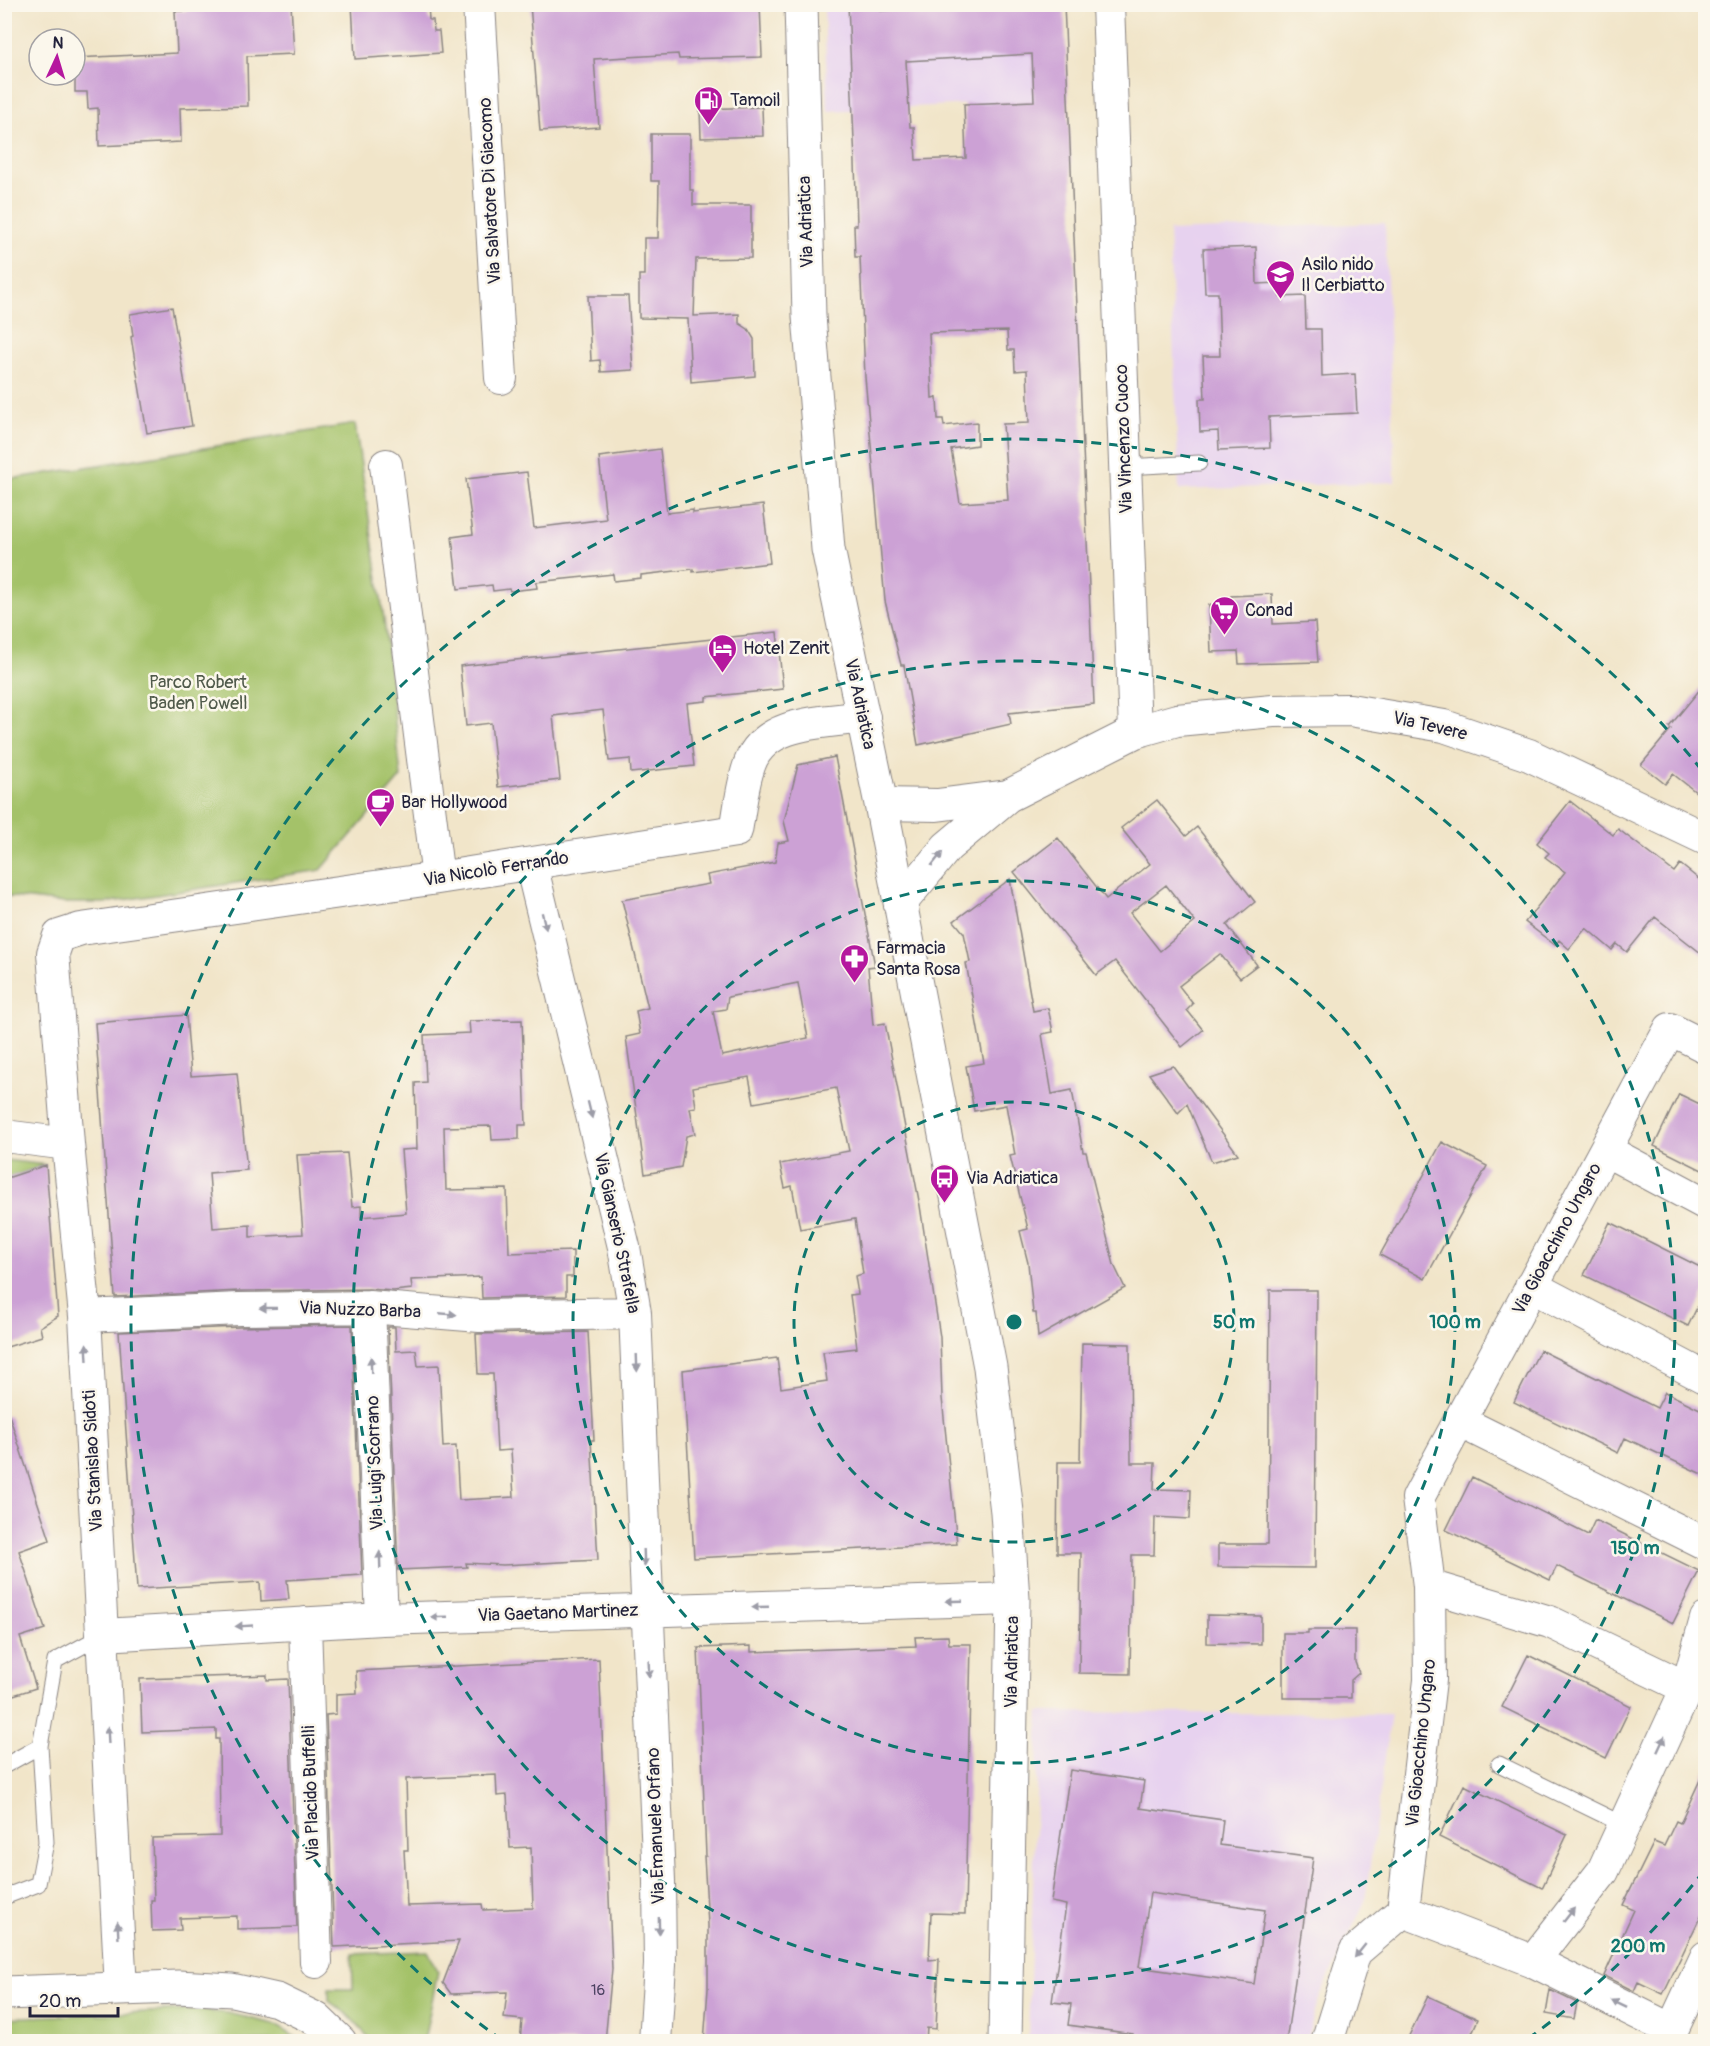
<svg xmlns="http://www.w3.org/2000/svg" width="1710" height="2046" viewBox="0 0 1710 2046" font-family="Pangolin,sans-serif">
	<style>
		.built { fill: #e7d2ef }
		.green { fill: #a4c269; stroke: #637252; stroke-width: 1.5 }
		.building { fill: #cca1d5; fill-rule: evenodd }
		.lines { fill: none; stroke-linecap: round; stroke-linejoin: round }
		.service-casing { stroke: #8a8482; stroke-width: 17 }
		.minor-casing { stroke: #8a8482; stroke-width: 34 }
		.tertiary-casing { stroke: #8a8482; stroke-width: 35 }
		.service { stroke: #fff; stroke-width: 15 }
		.minor { stroke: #fff; stroke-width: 32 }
		.tertiary { stroke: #fff; stroke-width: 33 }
		.oneway { fill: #9c9ca7 }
		.ring { fill: none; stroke: #0f766e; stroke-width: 3; stroke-dasharray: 10 8 }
		.labels { text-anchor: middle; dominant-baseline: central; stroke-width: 5; stroke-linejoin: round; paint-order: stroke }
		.number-label { font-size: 15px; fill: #4c4262 }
		.poi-label { font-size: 18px; fill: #22223b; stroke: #fbf7ec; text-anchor: start }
		.street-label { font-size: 18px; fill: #22223b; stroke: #fbf7ec }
		.park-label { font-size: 18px; fill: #505a4b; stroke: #fbf7ec }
		.centre { fill: #0f766e; stroke: #fbf7ec; stroke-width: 3 }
		.ring-label { font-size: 18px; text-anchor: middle; font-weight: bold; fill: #0f766e; stroke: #fbf7ec; stroke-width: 5; stroke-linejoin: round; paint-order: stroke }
	</style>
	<rect width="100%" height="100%" fill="#fbf7ec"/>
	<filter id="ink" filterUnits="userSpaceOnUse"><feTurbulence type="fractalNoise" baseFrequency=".0167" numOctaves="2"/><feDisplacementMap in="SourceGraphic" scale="12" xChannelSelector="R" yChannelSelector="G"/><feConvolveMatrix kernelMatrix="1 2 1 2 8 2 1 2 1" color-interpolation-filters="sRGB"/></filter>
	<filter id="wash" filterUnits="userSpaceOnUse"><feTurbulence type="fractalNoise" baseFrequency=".008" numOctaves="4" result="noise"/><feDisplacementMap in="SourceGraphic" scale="24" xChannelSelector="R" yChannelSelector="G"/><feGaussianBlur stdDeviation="1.35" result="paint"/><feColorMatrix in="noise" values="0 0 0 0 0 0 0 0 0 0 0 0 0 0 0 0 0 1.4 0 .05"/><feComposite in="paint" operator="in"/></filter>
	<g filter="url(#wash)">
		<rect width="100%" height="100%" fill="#f1e5c9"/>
		<path class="built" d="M824,5H1030L1034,101L828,111Z
			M1385,223L1395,482L1179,490L1169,231Z
			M1039,1712L1391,1714L1365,1901L1320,1996L1306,2041L1028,2042Z"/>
		<path class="green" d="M355,424L384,619L401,777L321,870L104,903H64L5,896V480Z
			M5,1160L46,1165L5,1179Z
			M428,1951L438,1971L424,2041H372L348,2015L329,2001V1989H353L352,1954Z
			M193,2010L228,2013L274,2024L302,2041H5V2018Z"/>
		<g id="blocks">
			<path class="building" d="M187,4H291L294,54L247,56L248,106L180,108L181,142L99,146L98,108L88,109L87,92H75V58L177,53L175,11H187Z
				M352,4H428L429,20H433L434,31H439L441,53L355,59Z
				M530,4H760L762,57L679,59L678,54L594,59L599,127L540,131Z
				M848,4H880L881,11L948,7V4H1064L1094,704L1009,713L1011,724L918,745L904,665H901L885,601L865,377L860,257H855L854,225H857L855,163ZM1032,54L1034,101L964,104L966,158L916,160L914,127H910L906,61ZM1007,331L1008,350H1014L1015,371L1027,370L1029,423L1003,424L1008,500L960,503L951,449L977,445V422L944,426L943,419H938L937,397L932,398L929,333Z
				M762,107L763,136L701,138L700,109Z
				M651,134H690V190H693V205H751V258L696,259L694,316L739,314V323L748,329L754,339L755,376L691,382L688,319L639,318V275H644V238H658L659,181H651Z
				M1256,247L1257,284L1279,283L1280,297L1305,296L1306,329H1321L1322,376L1355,374L1357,413L1269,417L1270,448L1219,450L1218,431L1200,432L1199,399H1205L1203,356H1220L1218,293H1205L1203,249Z
				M588,296H628L633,370L601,372L600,360L591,361Z
				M172,307L192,426L147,433L131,337L133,336L130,314Z
				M660,449L667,513L693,510V513L763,505L770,563L693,572V569L641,575V578L614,581L613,574L536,582L537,588L510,591L509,589L493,591L492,585L458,589L452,537L473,534L466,479L527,472L534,528L606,519L599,457Z
				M1272,594L1273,624L1315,622L1318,662L1239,664L1238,651L1211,652L1209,605L1231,604V596Z
				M777,632L783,689L706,697V701L687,703L694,766L631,773L630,759L609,761L603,710L553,716L560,780L498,787L491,723L466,726L460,666Z
				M1706,682V800L1673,774L1665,784L1641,765L1671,729L1669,727Z
				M835,757L875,966L868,967L873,1025L885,1023L920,1206L940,1337L942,1398L957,1544L694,1558L683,1370L777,1358L781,1388L827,1381L823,1352L857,1348L850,1295L858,1294L855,1276L863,1274L855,1219L800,1229L792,1186L785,1188L780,1164L849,1151L836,1088L754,1103L749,1077L693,1087L696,1107L690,1108L695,1134L686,1136L681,1167L645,1174L626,1037L640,1034L636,1011L648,1008L622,900L709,884L707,875L775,862L778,843L789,841L784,821L798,765ZM798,983L808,1038L722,1056L713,1011L726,1009L728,997Z
				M1157,800L1186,836L1197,827L1255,902L1227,925L1257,965L1240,978L1220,954L1179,986L1193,1004L1187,1010L1203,1030L1182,1047L1115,961L1096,975L1014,872L1058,838L1106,899L1150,864L1121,828ZM1166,885L1195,922L1160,951L1130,913Z
				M1570,801L1613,835L1618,829L1674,872L1680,864L1706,885V957L1655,917L1627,952L1617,944L1612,950L1586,928L1569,949L1559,940L1555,945L1525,922L1565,872L1545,857L1549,853L1537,843Z
				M1010,879L1033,1011L1048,1008L1053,1032L1042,1034L1052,1094L1072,1090L1083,1152H1086L1114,1265L1125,1288L1038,1337L1036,1313H1033L1028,1263L1020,1231L1028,1229L1010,1156L1015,1155L1006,1105L974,1111L966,1066L984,1063L966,963L970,962L964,933L954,921Z
				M186,1015L191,1076L237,1073L247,1170L209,1173L213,1228L250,1225V1237L303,1234L297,1155L347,1153L352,1207L361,1206V1217L406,1213L401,1150L417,1149L415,1083L426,1082L424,1035L470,1033L469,1021L522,1020L526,1125H519V1139L492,1140L491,1126L444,1127L446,1190L507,1189L509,1253L573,1251V1277H566V1296L482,1298L481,1277L411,1280L412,1289L393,1291L369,1289L239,1291L115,1297L95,1023Z
				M1173,1066L1195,1096L1238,1154L1212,1162L1187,1104L1178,1113L1149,1074Z
				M1679,1094L1706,1107V1172L1654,1146Z
				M1442,1142L1487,1166L1425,1279L1380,1255Z
				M46,1165L58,1316L40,1327L42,1336L4,1348V1179Z
				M1610,1222L1706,1270V1289L1688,1326L1584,1275Z
				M1270,1290H1317L1315,1568L1218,1567V1544H1268Z
				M352,1325L362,1575L287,1580L289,1599L261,1601L260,1582L137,1589L119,1332L240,1327Z
				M388,1327H395L396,1351L416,1350L418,1366L439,1365L443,1447L456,1446L459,1500L514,1497L511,1450L497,1451L493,1374H478L476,1334L588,1332L594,1440H591L598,1560L503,1565L466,1563L467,1567L398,1570Z
				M1082,1343L1130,1344L1131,1463H1155L1154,1489L1191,1490L1190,1519L1155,1517L1154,1555H1132L1130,1674L1079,1673L1081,1553H1057L1058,1462H1080Z
				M1540,1350L1657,1408L1665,1392L1706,1412V1476L1625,1438L1618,1453L1514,1402Z
				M9,1415L50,1540L19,1551L45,1629L20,1637L36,1688L4,1698V1416Z
				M1472,1477L1588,1535L1595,1520L1699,1571L1673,1623L1557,1566L1550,1580L1446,1530Z
				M1207,1615L1261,1616V1644L1207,1643Z
				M1308,1630H1355V1662L1359,1673L1351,1680V1698H1283V1633H1308Z
				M948,1636L949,1644H971L965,1914L931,1913L929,1960L939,1959L936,2029L927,2028L926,2042H704L708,1989V1925L704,1856H706L698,1648L751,1646V1652L916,1646L915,1637Z
				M1528,1655L1631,1706L1606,1758L1502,1707Z
				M599,1659L612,1969L605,2042H520L522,2020L504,2018L507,1992L451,1994L443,1983L459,1941L334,1947L326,1715L336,1714V1694L357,1693L356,1671ZM496,1775L497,1796L507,1795L510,1848L531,1847L533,1908L483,1910L482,1904L407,1906L404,1850H408L406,1779Z
				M267,1675V1680L288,1679L297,1927L237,1929V1916L180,1918L181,1930L152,1931L151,1900H154L152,1838L220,1836L219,1739H216V1729L142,1732L140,1679Z
				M1706,1767V1905L1663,1994L1638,1982L1634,1991L1604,1976L1634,1910L1623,1905L1654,1842L1664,1846L1676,1821L1680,1823Z
				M1070,1770L1144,1781L1140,1808L1223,1820L1220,1845L1313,1858L1286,2042H1132L1133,2034L1068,2025L1071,2004L1052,2002L1066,1905L1051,1902ZM1150,1893L1265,1910L1254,1984L1139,1967Z
				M1464,1785L1567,1835L1542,1888L1439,1837Z
				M1550,1990L1577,2003L1574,2019L1546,2014Z
				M1428,1996L1478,2019L1468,2042H1406Z"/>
		</g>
	</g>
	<g filter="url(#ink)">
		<use href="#blocks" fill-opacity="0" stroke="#8a8482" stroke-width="1.5"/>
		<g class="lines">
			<defs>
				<path id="service" d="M1126,467L1199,463
					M1499,1764L1624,1825
					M4,1766L40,1746
					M4,1897L38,1884L46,1842L40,1746L55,1661L103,1635"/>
				<path id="minor" d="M479,4L501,378
					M1108,4L1135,732
					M386,465L438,878
					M881,804L937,805L1008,796
					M531,864L624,1247L635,1313L659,1881L660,1965L655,2042
					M900,904L947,847L1008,796L1135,732L1177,720L1273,711L1350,710L1444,726L1529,755L1706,839
					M4,1136L68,1144
					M1605,1150L1706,1204
					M1531,1286L1706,1378
					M369,1307L382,1619
					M85,1316L239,1309L369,1307L480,1316L635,1313
					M1459,1421L1706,1544
					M1429,1586L1550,1622L1687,1688
					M305,1623L316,1962
					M103,1635L382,1619L1013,1599
					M1403,1911L1533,1961L1672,2030
					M1533,1961L1603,1871L1687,1688L1706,1619
					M121,1989L85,1316L68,1144L53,953L59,936L81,929L438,878L736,831C740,809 742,784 750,763C766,720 825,723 864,717
					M1672,2030L1706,1957
					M1327,2042L1355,1952L1403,1911L1430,1680L1429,1586L1418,1498L1670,1029L1706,1047"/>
				<path id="tertiary" d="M801,4L809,316L828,549L881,804L990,1367L1007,1512L1013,1599L1005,2042
					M4,1993L178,1987L232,1990L277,2000L316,2019L340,2042"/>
			</defs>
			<use href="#service" class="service-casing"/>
			<use href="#minor" class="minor-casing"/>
			<use href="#tertiary" class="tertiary-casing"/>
			<use href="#service" class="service"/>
			<use href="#minor" class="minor"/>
			<use href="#tertiary" class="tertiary"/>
		</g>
		<defs><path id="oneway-solid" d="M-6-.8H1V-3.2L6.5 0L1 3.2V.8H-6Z" transform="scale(1.5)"/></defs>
		<g class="oneway">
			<use href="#oneway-solid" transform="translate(937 859) rotate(-51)"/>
			<use href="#oneway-solid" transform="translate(544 921) rotate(76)"/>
			<use href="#oneway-solid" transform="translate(590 1110) rotate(76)"/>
			<use href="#oneway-solid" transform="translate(268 1308) rotate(179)"/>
			<use href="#oneway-solid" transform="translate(448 1314) rotate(5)"/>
			<use href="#oneway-solid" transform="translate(87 1352) rotate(-93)"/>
			<use href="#oneway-solid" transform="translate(637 1363) rotate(88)"/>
			<use href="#oneway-solid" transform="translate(371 1365) rotate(-92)"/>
			<use href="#oneway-solid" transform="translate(644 1558) rotate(88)"/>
			<use href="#oneway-solid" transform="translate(380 1560) rotate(-92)"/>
			<use href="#oneway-solid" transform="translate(954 1601) rotate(178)"/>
			<use href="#oneway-solid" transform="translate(760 1607) rotate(178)"/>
			<use href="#oneway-solid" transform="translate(439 1617) rotate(178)"/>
			<use href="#oneway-solid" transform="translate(244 1626) rotate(177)"/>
			<use href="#oneway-solid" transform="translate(649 1669) rotate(87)"/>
			<use href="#oneway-solid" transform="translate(108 1735) rotate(-93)"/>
			<use href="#oneway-solid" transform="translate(1661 1744) rotate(-65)"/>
			<use href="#oneway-solid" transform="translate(1569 1915) rotate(-52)"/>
			<use href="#oneway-solid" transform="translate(659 1926) rotate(89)"/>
			<use href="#oneway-solid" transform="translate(118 1930) rotate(-93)"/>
			<use href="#oneway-solid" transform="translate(1360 1951) rotate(129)"/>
			<use href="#oneway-solid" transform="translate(1619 2004) rotate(-154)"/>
		</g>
	</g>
	<g class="ring">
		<circle cx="1014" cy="1322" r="220"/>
		<circle cx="1014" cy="1322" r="441"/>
		<circle cx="1014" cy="1322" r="661"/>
		<path d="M1704 1871A882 882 0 0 1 1526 2040M502 2040A882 882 0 1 1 1704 773"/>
	</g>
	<defs>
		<symbol id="fuel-pin" viewBox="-11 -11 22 30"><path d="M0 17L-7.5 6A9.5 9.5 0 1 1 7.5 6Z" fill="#b5179e" stroke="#fbf7ec"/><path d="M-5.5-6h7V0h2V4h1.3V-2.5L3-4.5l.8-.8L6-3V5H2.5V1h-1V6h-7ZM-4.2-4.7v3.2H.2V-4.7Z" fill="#fff"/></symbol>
		<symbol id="school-pin" viewBox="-11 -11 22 30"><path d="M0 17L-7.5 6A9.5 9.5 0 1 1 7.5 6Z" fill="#b5179e" stroke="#fbf7ec"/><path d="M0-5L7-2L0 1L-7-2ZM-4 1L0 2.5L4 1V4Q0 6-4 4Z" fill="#fff"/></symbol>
		<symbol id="supermarket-pin" viewBox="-11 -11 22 30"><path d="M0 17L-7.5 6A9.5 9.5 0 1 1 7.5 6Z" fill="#b5179e" stroke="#fbf7ec"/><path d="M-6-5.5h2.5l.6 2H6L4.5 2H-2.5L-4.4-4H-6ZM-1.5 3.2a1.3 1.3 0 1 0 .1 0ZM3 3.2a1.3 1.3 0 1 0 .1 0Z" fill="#fff"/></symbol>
		<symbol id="hotel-pin" viewBox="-11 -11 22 30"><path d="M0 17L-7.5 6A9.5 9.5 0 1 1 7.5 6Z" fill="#b5179e" stroke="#fbf7ec"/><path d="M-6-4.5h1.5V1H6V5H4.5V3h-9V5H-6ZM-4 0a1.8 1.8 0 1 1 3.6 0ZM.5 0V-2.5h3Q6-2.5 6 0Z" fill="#fff"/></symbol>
		<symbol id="cafe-pin" viewBox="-11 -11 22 30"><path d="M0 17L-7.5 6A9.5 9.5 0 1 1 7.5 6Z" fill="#b5179e" stroke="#fbf7ec"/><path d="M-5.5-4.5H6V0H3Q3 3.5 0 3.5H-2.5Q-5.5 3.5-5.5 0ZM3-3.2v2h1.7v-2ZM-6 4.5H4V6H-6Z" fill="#fff"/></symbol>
		<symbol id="pharmacy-pin" viewBox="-11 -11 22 30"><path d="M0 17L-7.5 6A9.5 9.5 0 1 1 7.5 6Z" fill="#b5179e" stroke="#fbf7ec"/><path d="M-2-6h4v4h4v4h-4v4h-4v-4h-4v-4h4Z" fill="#fff"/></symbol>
		<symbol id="bus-pin" viewBox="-11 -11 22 30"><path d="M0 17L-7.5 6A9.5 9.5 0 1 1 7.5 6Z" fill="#b5179e" stroke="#fbf7ec"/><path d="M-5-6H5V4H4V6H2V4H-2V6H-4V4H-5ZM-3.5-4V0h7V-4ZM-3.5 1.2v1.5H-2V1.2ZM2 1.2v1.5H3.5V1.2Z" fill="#fff"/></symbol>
	</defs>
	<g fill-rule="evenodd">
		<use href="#fuel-pin" x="692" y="84" width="33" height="45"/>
		<use href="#school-pin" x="1264" y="258" width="33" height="45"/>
		<use href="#supermarket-pin" x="1208" y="594" width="33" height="45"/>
		<use href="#hotel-pin" x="706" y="632" width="33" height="45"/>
		<use href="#cafe-pin" x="364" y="786" width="33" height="45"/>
		<use href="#pharmacy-pin" x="838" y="942" width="33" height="45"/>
		<use href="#bus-pin" x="928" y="1162" width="33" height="45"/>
	</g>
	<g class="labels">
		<g class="number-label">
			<text x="598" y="1990">16</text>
		</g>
		<g class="poi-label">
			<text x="730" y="100">Tamoil</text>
			<text x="1301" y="264">Asilo nido<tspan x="1301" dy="21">Il Cerbiatto</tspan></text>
			<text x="1245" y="610">Conad</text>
			<text x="743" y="648">Hotel Zenit</text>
			<text x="401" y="802">Bar Hollywood</text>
			<text x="876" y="948">Farmacia<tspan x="876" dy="21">Santa Rosa</tspan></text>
			<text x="966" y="1178">Via Adriatica</text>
		</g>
		<g class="street-label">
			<text transform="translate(490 191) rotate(-93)">Via Salvatore Di Giacomo</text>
			<text transform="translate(806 222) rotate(-92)">Via Adriatica</text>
			<text transform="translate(1124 439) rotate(-92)">Via Vincenzo Cuoco</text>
			<text transform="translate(860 704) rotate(78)">Via Adriatica</text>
			<text transform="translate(1430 726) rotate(13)">Via Tevere</text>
			<text transform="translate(496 869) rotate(-9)">Via Nicolò Ferrando</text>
			<text transform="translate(617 1233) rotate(78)">Via Gianserio Strafella</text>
			<text transform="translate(1557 1239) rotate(-62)">Via Gioacchino Ungaro</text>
			<text transform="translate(360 1310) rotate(2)">Via Nuzzo Barba</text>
			<text transform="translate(93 1461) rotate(-93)">Via Stanislao Sidoti</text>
			<text transform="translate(375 1463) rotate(-92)">Via Luigi Scorrano</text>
			<text transform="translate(558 1613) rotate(-2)">Via Gaetano Martinez</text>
			<text transform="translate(1012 1662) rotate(-89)">Via Adriatica</text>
			<text transform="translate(1421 1743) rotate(-84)">Via Gioacchino Ungaro</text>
			<text transform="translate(311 1793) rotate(-92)">Via Placido Buffelli</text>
			<text transform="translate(656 1826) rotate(-92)">Via Emanuele Orfano</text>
		</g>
		<g class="park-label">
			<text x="198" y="682">Parco Robert<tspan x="198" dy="21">Baden Powell</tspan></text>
		</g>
	</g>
	<circle cx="1014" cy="1322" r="9" class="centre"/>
	<g class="ring-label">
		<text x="1234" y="1328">50 m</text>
		<text x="1455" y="1328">100 m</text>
		<text x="1635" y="1554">150 m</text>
		<text x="1638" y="1952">200 m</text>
	</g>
	<rect width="1710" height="2046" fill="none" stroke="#fbf7ec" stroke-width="24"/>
	<g transform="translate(57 57) rotate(4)"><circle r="28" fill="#fbf7ec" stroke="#a4a2a5" stroke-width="1.5"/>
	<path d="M0-4.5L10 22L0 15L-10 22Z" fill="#b5179e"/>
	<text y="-9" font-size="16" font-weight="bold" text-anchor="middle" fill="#22223b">N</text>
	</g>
	<path d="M30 2007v9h88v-9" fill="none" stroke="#22223b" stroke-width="3"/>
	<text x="39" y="2007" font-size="18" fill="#22223b" stroke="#fbf7ec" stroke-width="4.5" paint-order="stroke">20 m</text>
</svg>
